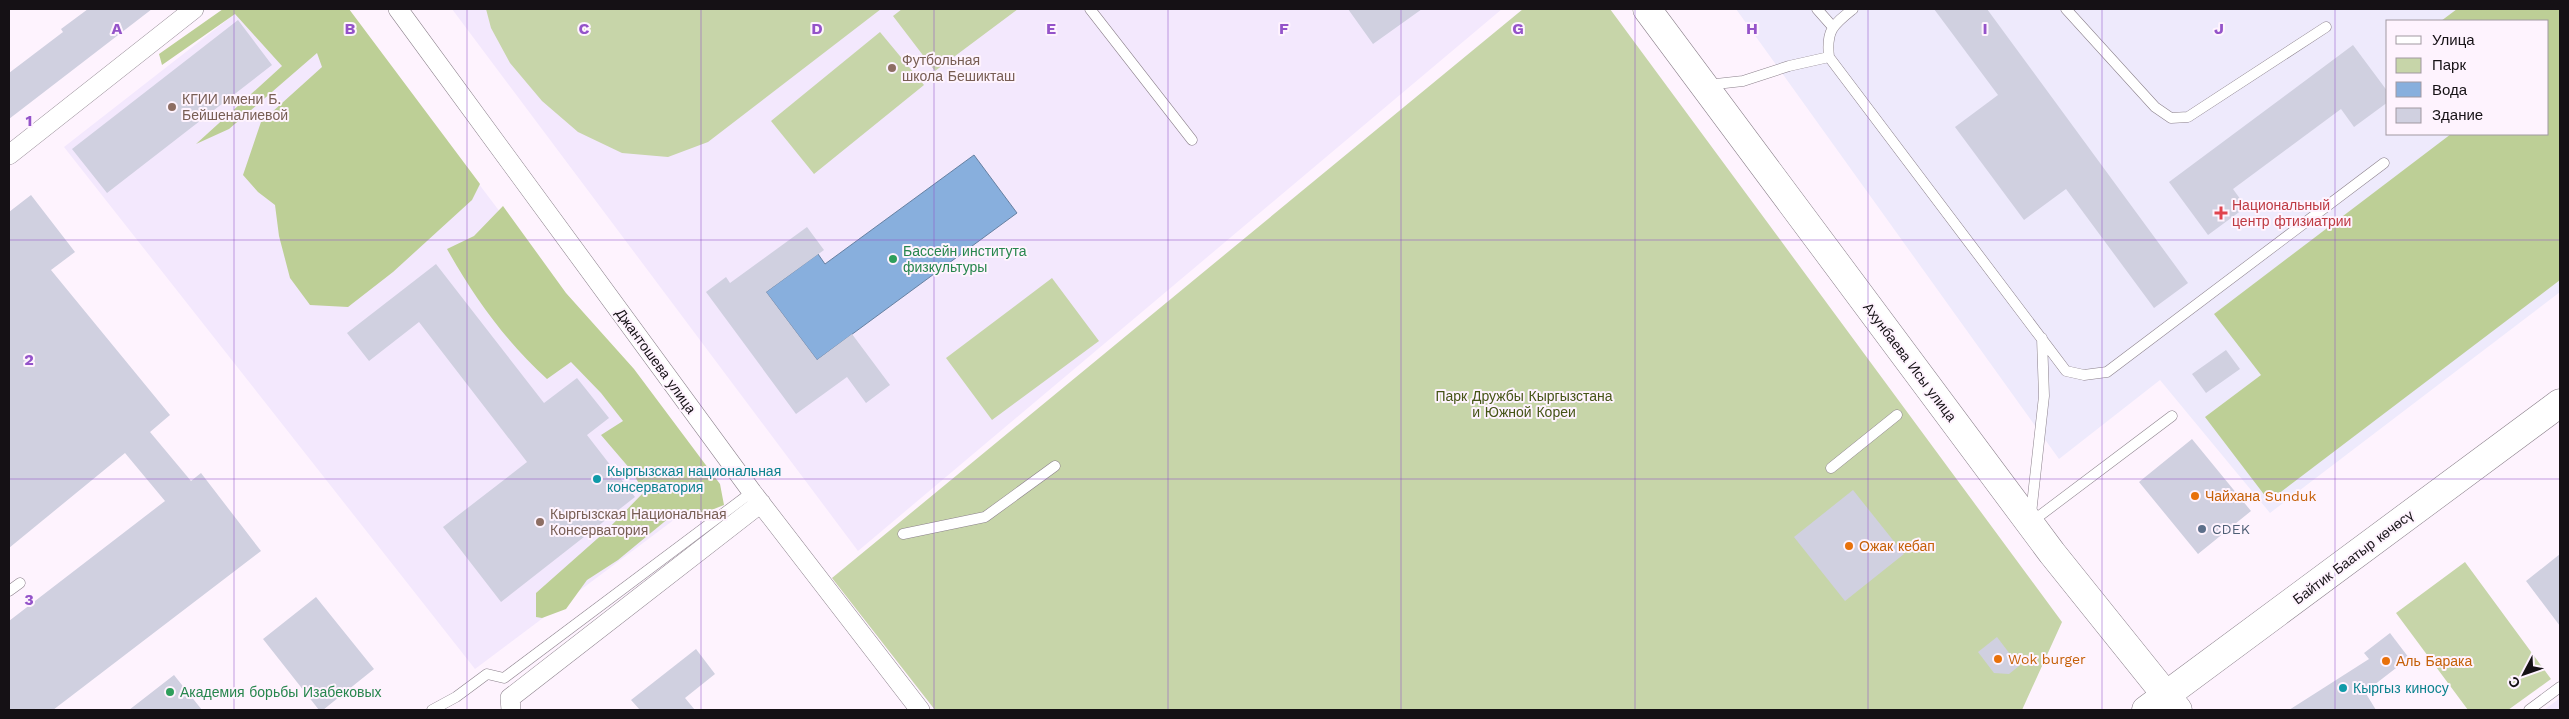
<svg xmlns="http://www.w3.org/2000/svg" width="2569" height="719" viewBox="0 0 2569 719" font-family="'Work Sans',sans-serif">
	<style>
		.education { fill: #f3e8fd }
		.medical { fill: #eeeafc; fill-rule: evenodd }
		.green { fill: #c7d5a9 }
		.forest { fill: #bdcf96 }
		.water { fill: #88afdd; stroke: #6680a1 }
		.building { fill: #d0d0e0 }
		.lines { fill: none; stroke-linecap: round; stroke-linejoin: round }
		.lane-casing { stroke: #8b808b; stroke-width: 11 }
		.street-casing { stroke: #8b808b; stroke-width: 20 }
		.primary-casing { stroke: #8b808b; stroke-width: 29 }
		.lane { stroke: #fff; stroke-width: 10 }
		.street { stroke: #fff; stroke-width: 19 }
		.primary { stroke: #fff; stroke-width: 28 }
		.grid { fill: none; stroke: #9453c9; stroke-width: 1; stroke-opacity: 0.55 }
		.education-dot { fill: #8d6e63; stroke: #fef3fe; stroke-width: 2 }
		.health-dot { fill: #e0444e; stroke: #fef3fe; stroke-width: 2 }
		.leisure-dot { fill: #2e9e5b; stroke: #fef3fe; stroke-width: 2 }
		.culture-dot { fill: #0f9aa8; stroke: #fef3fe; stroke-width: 2 }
		.food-dot { fill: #e8710a; stroke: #fef3fe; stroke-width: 2 }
		.service-dot { fill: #5c6f8a; stroke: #fef3fe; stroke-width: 2 }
		.labels { text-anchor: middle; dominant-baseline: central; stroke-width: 4; stroke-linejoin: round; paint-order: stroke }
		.education-label { font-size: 14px; fill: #785e54; stroke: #fef3fe; text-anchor: start }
		.health-label { font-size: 14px; fill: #be3a42; stroke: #fef3fe; text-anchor: start }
		.leisure-label { font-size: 14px; fill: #27864d; stroke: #fef3fe; text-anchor: start }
		.street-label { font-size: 14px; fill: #151115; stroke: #fef3fe }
		.park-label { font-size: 14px; fill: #455416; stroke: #fef3fe }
		.culture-label { font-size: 14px; fill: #0d838f; stroke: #fef3fe; text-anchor: start }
		.food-label { font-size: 14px; fill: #c56008; stroke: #fef3fe; text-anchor: start }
		.service-label { font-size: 14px; fill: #4e5e75; stroke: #fef3fe; text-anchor: start }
		.grid-label { font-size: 16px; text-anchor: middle; font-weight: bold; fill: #9453c9; stroke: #fef3fe; stroke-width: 4; stroke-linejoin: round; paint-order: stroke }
	</style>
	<rect width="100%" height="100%" fill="#fef3fe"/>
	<path class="education" d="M241,9H347L711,492L475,669L64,147Z
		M452,9H1502L858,551Z
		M2560,698V710H2544Z"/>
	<path class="medical" d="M1736,9H2560V292L2270,513L2160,380L2059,459ZM2388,21H2548V134H2388Z"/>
	<path class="green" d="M486,9H881L708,142L668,157L622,153L578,132L542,101L510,63L491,28Z
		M902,9H1018L935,71L893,16Z
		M1523,9H1610L2062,622L2022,710H935L832,578Z
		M880,32L924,85L814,174L771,121Z
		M1052,278L1099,341L992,420L946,358Z
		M2465,562L2551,679L2508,710H2468L2396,613Z"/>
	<path class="forest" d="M223,9H349L480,184L472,200L393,272L348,307L310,305L290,278L279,236L275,205L258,192L243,175L261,122L322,67L317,53L229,129L196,144L282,66L235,14L162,65L159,54Z
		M2457,9H2560V280L2269,501L2205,417L2261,375L2214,314L2451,134H2548V21H2441Z
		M503,206L566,293L634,369L720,484L724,505L694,517L675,513L618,560L587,580L566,609L542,618L536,617V593L606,531L644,492L631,470L601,435L623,421L601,393L571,362L547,379C506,342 474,297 447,249L474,236Z"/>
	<path class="water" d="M974,155L1017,213L817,360L766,292L818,254L825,264Z"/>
	<path class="building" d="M88,9H152L9,119V73L63,32L61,29Z
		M1348,9H1422L1373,44Z
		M1934,9H1987L2188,283L2154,308L2066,189L2024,220L1955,127L1998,95Z
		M238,20L272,65L107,193L72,149Z
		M2353,45L2388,92V102L2354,127L2341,109L2233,189L2246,207L2208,235L2169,182Z
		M31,195L75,252L51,270L170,415L150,432L191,481L201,473L261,551L53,710H9V621L165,501L125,453L9,548V212Z
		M807,227L824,250L766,292L817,360L852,334L890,385L866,403L847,377L796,414L706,292L726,277L730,283Z
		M436,264L544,403L577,378L609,418L587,435L635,497L501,602L443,527L527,462L419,322L369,361L347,333Z
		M2226,350L2240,369L2206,393L2192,374Z
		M2192,439L2251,511L2198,554L2139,482Z
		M1853,490L1904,554L1845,601L1794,537Z
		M2560,554V626L2526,581Z
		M316,597L374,669L323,710H319L263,639Z
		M2390,633L2409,658L2365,692L2376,710H2289L2369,659L2364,653Z
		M1997,637L2019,666L2009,674L1994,673L1978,652Z
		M696,649L715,674L685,698L695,710H640L631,700Z
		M174,675L202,710H129Z"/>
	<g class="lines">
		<defs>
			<path id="lane" d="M1090,9L1192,140
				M1817,9L1832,26
				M1853,9C1833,25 1826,30 1829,57L2066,371L2084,375L2107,372L2384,163
				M2066,9L2155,107L2171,118L2188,117L2326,27
				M1707,85L1743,81L1789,66L1829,57
				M2042,338L2044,396L2030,523L2172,416
				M1831,468L1897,415
				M903,534L985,517L1055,466
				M9,591L20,583
				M432,710L456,697L487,674L504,678L752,492
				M2529,710L2560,687"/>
			<path id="street" d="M398,9L752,492L920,710
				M9,155L194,9
				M511,710L510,698L761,503"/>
			<path id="primary" d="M1647,9L2052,553L2178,710
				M2146,710L2560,403"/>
		</defs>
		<use href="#lane" class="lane-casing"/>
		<use href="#street" class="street-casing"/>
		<use href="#primary" class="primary-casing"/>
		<use href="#lane" class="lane"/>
		<use href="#street" class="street"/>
		<use href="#primary" class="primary"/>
	</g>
	<path class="grid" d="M234,9V710M467,9V710M701,9V710M934,9V710M1168,9V710M1401,9V710M1635,9V710M1868,9V710M2102,9V710M2335,9V710M9,240H2560M9,479H2560"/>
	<g class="education-dot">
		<circle cx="892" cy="68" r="5"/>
		<circle cx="172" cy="107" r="5"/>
		<circle cx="540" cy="522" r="5"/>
	</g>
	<path class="health-dot" d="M2218.5 205.5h5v5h5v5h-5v5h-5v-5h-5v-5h5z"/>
	<g class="leisure-dot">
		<circle cx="893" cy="259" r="5"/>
		<circle cx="170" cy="692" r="5"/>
	</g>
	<g class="culture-dot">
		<circle cx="597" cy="479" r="5"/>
		<circle cx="2343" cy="688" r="5"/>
	</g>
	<g class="food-dot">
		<circle cx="2195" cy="496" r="5"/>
		<circle cx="1849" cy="546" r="5"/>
		<circle cx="1998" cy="659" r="5"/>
		<circle cx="2386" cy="661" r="5"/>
	</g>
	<circle class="service-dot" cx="2202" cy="529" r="5"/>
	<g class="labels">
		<g class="education-label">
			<text x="902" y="60">Футбольная<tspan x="902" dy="16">школа Бешикташ</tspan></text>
			<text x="182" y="99">КГИИ имени Б.<tspan x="182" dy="16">Бейшеналиевой</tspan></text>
			<text x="550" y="514">Кыргызская Национальная<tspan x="550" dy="16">Консерватория</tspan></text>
		</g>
		<g class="health-label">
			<text x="2232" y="205">Национальный<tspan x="2232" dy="16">центр фтизиатрии</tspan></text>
		</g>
		<g class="leisure-label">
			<text x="903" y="251">Бассейн института<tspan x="903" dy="16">физкультуры</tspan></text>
			<text x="180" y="692">Академия борьбы Изабековых</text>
		</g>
		<g class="street-label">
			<text transform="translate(656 361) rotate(54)">Джантошева улица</text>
			<text transform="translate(1910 362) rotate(53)">Ахунбаева Исы улица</text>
			<text transform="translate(2353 557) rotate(-37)">Байтик Баатыр көчөсү</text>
		</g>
		<g class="park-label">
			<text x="1524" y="396">Парк Дружбы Кыргызстана<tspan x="1524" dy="16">и Южной Кореи</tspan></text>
		</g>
		<g class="culture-label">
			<text x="607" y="471">Кыргызская национальная<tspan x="607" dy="16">консерватория</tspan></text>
			<text x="2353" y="688">Кыргыз киносу</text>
		</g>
		<g class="food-label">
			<text x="2205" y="496">Чайхана Sunduk</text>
			<text x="1859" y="546">Ожак кебап</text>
			<text x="2008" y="659">Wok burger</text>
			<text x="2396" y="661">Аль Барака</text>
		</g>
		<g class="service-label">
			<text x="2212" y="529">CDEK</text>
		</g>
	</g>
	<g class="grid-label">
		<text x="117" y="34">A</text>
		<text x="350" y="34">B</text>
		<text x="584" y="34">C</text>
		<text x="817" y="34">D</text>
		<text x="1051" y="34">E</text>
		<text x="1284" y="34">F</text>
		<text x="1518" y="34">G</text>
		<text x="1752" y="34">H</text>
		<text x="1985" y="34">I</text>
		<text x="2219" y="34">J</text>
		<text x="29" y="126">1</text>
		<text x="29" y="365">2</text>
		<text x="29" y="605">3</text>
	</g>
	<rect width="2569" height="719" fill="none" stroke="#151115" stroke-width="20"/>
	<rect x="2386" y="20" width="162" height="115" fill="#fef3fe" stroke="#a199a1"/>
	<rect x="2396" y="36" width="25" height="8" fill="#ffffff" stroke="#a199a1"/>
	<text x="2432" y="45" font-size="15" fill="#151115">Улица</text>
	<rect x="2396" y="58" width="25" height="15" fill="#c7d5a9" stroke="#a199a1"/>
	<text x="2432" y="70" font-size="15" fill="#151115">Парк</text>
	<rect x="2396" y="82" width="25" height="15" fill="#88afdd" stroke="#a199a1"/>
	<text x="2432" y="95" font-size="15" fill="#151115">Вода</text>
	<rect x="2396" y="108" width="25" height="15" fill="#d0d0e0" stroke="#a199a1"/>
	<text x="2432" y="120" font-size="15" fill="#151115">Здание</text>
	<g transform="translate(2524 674) rotate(229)" stroke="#fef3fe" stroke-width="4" paint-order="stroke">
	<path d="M0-4L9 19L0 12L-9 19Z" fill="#151115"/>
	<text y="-8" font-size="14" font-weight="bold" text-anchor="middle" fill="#151115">С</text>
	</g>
</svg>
